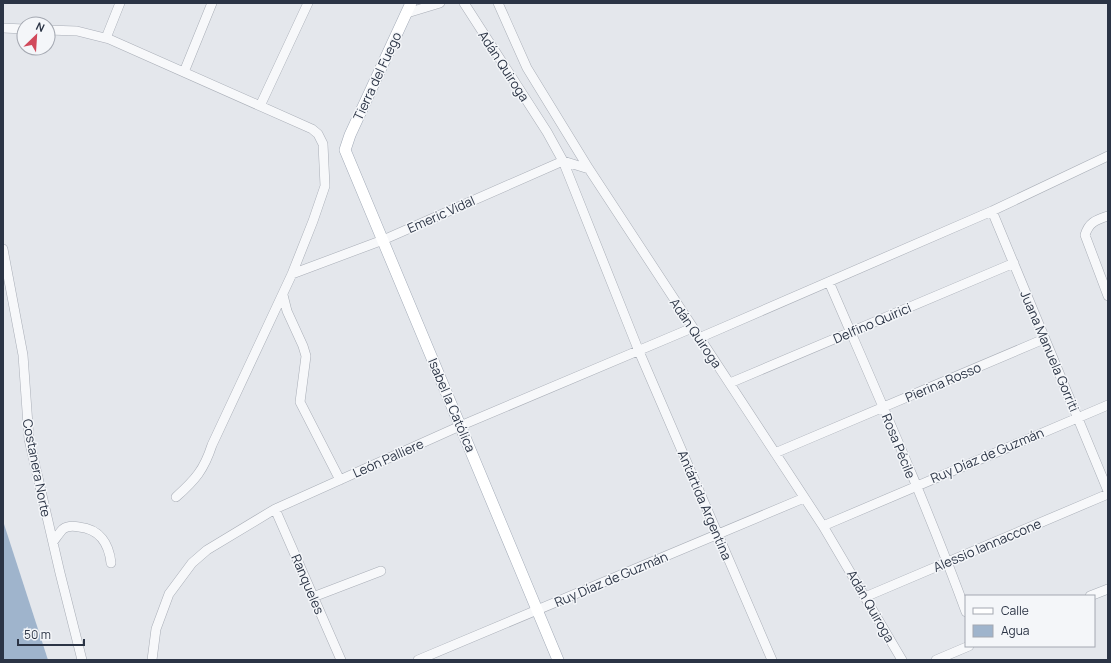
<svg xmlns="http://www.w3.org/2000/svg" width="1111" height="663" viewBox="0 0 1111 663" font-family="Manrope,sans-serif">
	<style>
		.water { fill: #9fb4cc }
		.lines { fill: none; stroke-linecap: round; stroke-linejoin: round }
		.minor-casing { stroke: #a9aeb7; stroke-width: 10 }
		.major-casing { stroke: #a3abb8; stroke-width: 12 }
		.minor { stroke: #f7f8fa; stroke-width: 9 }
		.major { stroke: #fff; stroke-width: 11 }
		.labels { text-anchor: middle; dominant-baseline: central; stroke-width: 3; stroke-linejoin: round; paint-order: stroke }
		.street-label { font-size: 13px; fill: #2b3445; stroke: #f4f6f9 }
	</style>
	<rect width="100%" height="100%" fill="#e4e7ec"/>
	<path class="water" d="M3,521L48,660H3Z"/>
	<g class="lines">
		<defs>
			<path id="minor" d="M464,3L547,132L563,161L638,349L772,660
				M498,3L527,68L589,169L823,526L902,660
				M407,13L440,3
				M3,28L24,29
				M48,30L77,31L109,39L312,129L318,134L323,144L325,186L313,221L292,274L212,445C204,470 195,480 176,497
				M106,38L120,3
				M184,72L212,3
				M260,106L308,3
				M992,211L1108,491
				M1108,216C1096,220 1089,222 1085,235L1108,296
				M3,249L23,355L29,439L60,573L82,660
				M292,274L383,240L563,161L589,169
				M829,282C876,391 925,500 966,612
				M283,295L287,311L303,346L306,356L300,402L340,480
				M699,338L992,211L1108,156
				M730,383L1014,263
				M775,453L1044,339
				M275,509L341,660
				M823,526L1108,405
				M53,542C56,538 59,533 63,529C67,526 74,526 79,527C100,529 109,544 111,563
				M1090,596L1108,589
				M313,597L381,571
				M865,597L1108,494
				M152,660L156,629L169,594L192,563L207,550L275,509L460,426L692,328
				M418,660L804,498
				M936,660L969,646"/>
			<path id="major" d="M411,3L350,135L345,150L558,660"/>
		</defs>
		<use href="#minor" class="minor-casing"/>
		<use href="#major" class="major-casing"/>
		<use href="#minor" class="minor"/>
		<use href="#major" class="major"/>
	</g>
	<g class="labels">
		<g class="street-label">
			<text transform="translate(504 66) rotate(57)">Adán Quiroga</text>
			<text transform="translate(377 76) rotate(-65)">Tierra del Fuego</text>
			<text transform="translate(441 214) rotate(-24)">Emeric Vidal</text>
			<text transform="translate(872 323) rotate(-23)">Delfino Quirici</text>
			<text transform="translate(696 333) rotate(56)">Adán Quiroga</text>
			<text transform="translate(1050 351) rotate(67)">Juana Manuela Gorriti</text>
			<text transform="translate(943 382) rotate(-23)">Pierina Rosso</text>
			<text transform="translate(452 405) rotate(67)">Isabel la Católica</text>
			<text transform="translate(899 446) rotate(68)">Rosa Pécile</text>
			<text transform="translate(987 455) rotate(-23)">Ruy Díaz de Guzmán</text>
			<text transform="translate(388 458) rotate(-24)">León Palliere</text>
			<text transform="translate(37 468) rotate(79)">Costanera Norte</text>
			<text transform="translate(705 505) rotate(67)">Antártida Argentina</text>
			<text transform="translate(987 545) rotate(-23)">Alessio Iannaccone</text>
			<text transform="translate(611 579) rotate(-23)">Ruy Díaz de Guzmán</text>
			<text transform="translate(308 584) rotate(67)">Ranqueles</text>
			<text transform="translate(871 606) rotate(60)">Adán Quiroga</text>
		</g>
	</g>
	<rect width="1111" height="663" fill="none" stroke="#2b3445" stroke-width="8"/>
	<rect x="965" y="595" width="130" height="52" fill="#f4f6f9" stroke="#a4a8b1"/>
	<rect x="973" y="608" width="20" height="6" fill="#ffffff" stroke="#a4a8b1"/>
	<text x="1001" y="615" font-size="12" fill="#2b3445">Calle</text>
	<rect x="973" y="625" width="20" height="12" fill="#9fb4cc" stroke="#a4a8b1"/>
	<text x="1001" y="635" font-size="12" fill="#2b3445">Agua</text>
	<g transform="translate(36 36) rotate(25)"><circle r="19" fill="#f4f6f9" stroke="#a4a8b1"/>
	<path d="M0-3L7 15L0 10L-7 15Z" fill="#d1495b"/>
	<text y="-6" font-size="11" font-weight="bold" text-anchor="middle" fill="#2b3445">N</text>
	</g>
	<path d="M18 639v6h66v-6" fill="none" stroke="#2b3445" stroke-width="2"/>
	<text x="24" y="639" font-size="12" fill="#2b3445" stroke="#f4f6f9" stroke-width="3" paint-order="stroke">50 m</text>
</svg>
